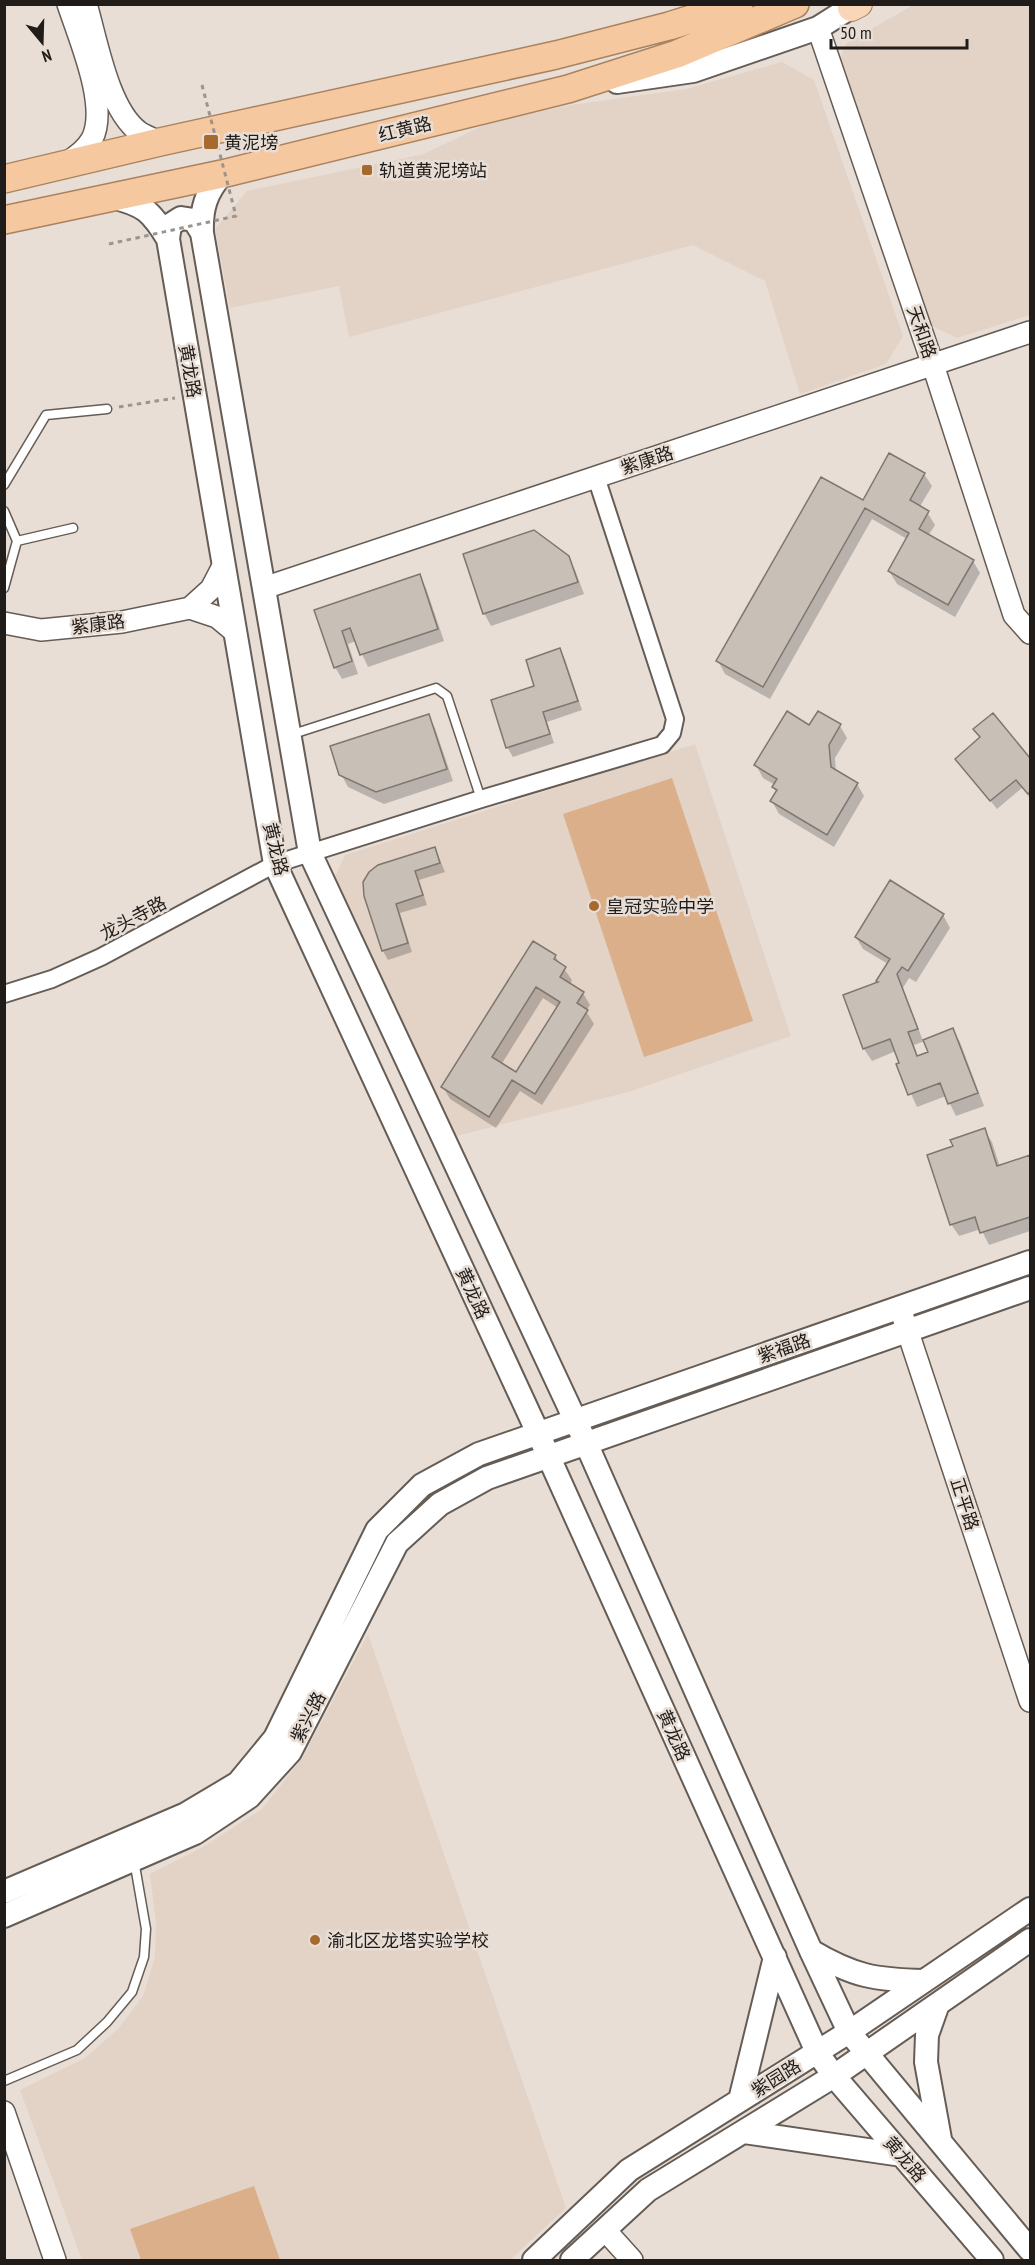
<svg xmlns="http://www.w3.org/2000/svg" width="1035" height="2265" viewBox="0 0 1035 2265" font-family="'PT Sans Narrow','Noto Sans SC',sans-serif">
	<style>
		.built { fill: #e3d3c6 }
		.green { fill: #daaf89 }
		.shadow { fill: #0003; fill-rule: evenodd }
		.building { fill: #c8bfb7; stroke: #7f766f; stroke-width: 1.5; fill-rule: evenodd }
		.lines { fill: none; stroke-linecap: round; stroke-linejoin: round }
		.service-casing { stroke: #655d55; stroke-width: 11 }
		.minor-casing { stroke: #655d55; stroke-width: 20 }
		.tertiary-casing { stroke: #655d55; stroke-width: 24 }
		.secondary-casing { stroke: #655d55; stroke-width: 26 }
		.primary-casing { stroke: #a98360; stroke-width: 28 }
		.trunk-casing { stroke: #a98360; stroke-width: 30 }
		.path { stroke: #9c948e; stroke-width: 3; stroke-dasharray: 4.5 4.5; stroke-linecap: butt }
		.service { stroke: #fff; stroke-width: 8 }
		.minor { stroke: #fff; stroke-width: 16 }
		.tertiary { stroke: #fff; stroke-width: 21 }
		.secondary { stroke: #fff; stroke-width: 22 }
		.primary { stroke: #f8d6b7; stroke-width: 26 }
		.trunk { stroke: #f6c89f; stroke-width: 27 }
		.path-bridge { stroke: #9c948e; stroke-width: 3; stroke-dasharray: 4.5 4.5; stroke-linecap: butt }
		.poi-dot { fill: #a76a2e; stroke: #e8ded6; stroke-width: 2 }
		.labels { text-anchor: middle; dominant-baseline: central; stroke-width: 5; stroke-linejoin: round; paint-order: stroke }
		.street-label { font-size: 18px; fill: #201c19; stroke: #e8ded6 }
		.poi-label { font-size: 18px; fill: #201c19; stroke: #e8ded6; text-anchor: start }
	</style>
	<rect width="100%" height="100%" fill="#e8ded6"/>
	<path class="built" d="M913,5H1030V315L957,338L930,325L838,62L847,43Z
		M782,62L814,80L903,336L886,364L800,394L765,281L693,245L349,337L339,286L230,308L215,229L247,191L424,154L490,122L571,105L686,89Z
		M695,744L791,1036L628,1092L453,1137L334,879L345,855Z
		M368,1634L566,2208L510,2260H82L20,2090L85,2058L118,2029L143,1996L155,1957L156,1924L150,1874L203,1847L262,1809L303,1757Z"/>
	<path class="green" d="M672,778L753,1021L644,1057L563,814Z
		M254,2186L280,2260H141L130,2229Z"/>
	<path class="shadow" d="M924,474L932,486L919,508L927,512L935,525L928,536L973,561L980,573L955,617L897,584L889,571L907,539L872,519L770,699L725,674L718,661L863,502Z
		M568,557L575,570L584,594L491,626L484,613Z
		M419,576L426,588L444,641L368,667L356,641L348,644L358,674L342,679L335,667L316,611Z
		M560,650L565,659L582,710L547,722L554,743L513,757L507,747L536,687Z
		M992,715L1030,760V798L1022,788L997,809L957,759L981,739L975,729Z
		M428,716L435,728L453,781L384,804L348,787L341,774Z
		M840,726L847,738L835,758L836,772L857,784L864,796L834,847L779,814L772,801L777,793L773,787L775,785L763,778L756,765L810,727Z
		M435,848L445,872L419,880L427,905L400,913L412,952L388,960L383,951L366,896Z
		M891,882L943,915L950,928L916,982L909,978L903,988L923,1041L953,1030L960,1042L984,1106L956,1116L946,1096L917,1107L898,1065L901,1064L896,1051L872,1061L864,1049L844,996L879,983L888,964L863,949L856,937ZM925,1041L930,1053L918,1057L914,1045Z
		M555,956L572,980L570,985L583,993L590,1005L586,1011L594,1024L542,1105L520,1091L496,1128L450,1099L443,1087ZM543,998L558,1008L516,1074L501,1065Z
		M984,1130L992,1142L1000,1167L1030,1156V1231L989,1245L981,1229L959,1236L951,1224L955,1147Z"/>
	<path class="building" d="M889,453L925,473L910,500L929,511L919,529L974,560L948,605L888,571L909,533L865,508L763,687L716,661L821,477L863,500Z
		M534,530L569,556L578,582L483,614L463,554Z
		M420,574L438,629L360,655L350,628L342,631L352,661L334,668L314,610Z
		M560,648L578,701L543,712L550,734L506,748L491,700L534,686L526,660Z
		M787,711L809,725L818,711L841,724L829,745L831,767L858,783L827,835L770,801L777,790L772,787L777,779L754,765Z
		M993,713L1030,758V792L1028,794L1016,780L990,801L955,759L980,737L973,729Z
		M429,714L447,769L376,792L339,775L330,746Z
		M435,847L440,863L415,871L423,895L396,904L408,943L382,951L364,896L363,882L369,872L378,865Z
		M890,880L944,914L908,971L902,967L897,974L918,1029L908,1032L917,1056L928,1052L923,1040L953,1028L978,1093L948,1104L940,1083L908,1095L896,1064L899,1063L890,1039L863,1049L843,995L878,982L876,981L890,959L855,937Z
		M533,941L556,955L554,959L566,967L560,977L584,992L577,1003L588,1010L535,1094L512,1080L489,1117L441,1087ZM536,987L560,1002L516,1072L492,1057Z
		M985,1128L997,1166L1030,1155V1217L980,1233L975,1217L950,1225L927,1155L953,1146L950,1140Z"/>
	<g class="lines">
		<defs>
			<path id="service" d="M4,485L46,415L107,409
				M4,511L17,541L4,588
				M17,541L73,528
				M290,735L436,688L447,696L481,799
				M4,2081L77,2050L107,2022L132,1992L144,1957L146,1929L134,1860"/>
			<path id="minor" d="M4,994L52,979L101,957L275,864L481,799L662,745L672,733L675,719L596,477"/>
			<path id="tertiary" d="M86,4C97,41 108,109 139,132C145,136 153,139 160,142
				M818,28L933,365L1014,615L1030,633
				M66,163C76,157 86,150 92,139C109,106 79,38 68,4
				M264,588L1030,332
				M190,608L211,589L223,566
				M190,608L217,617L235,632
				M4,623L41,630L122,622L190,608
				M900,1308L1030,1701
				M4,2112L55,2260
				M605,2230L632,2260"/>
			<path id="secondary" d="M617,82L693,71L818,28L856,4
				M222,174C206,193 201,208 202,233L310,853L586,1443L811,1951L849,2032L1030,2250
				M112,197C144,205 151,211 168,239
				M202,233L194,220L181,218L170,225L168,239L275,864L538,1433L817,2052L834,2076L992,2260
				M4,1892L186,1814L238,1783L275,1738L377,1530L422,1485L479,1454L1030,1262
				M4,1916L195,1833L249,1797L290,1752L397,1543L440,1504L487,1478L1030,1288
				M811,1951C853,1976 875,1980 924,1981
				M938,2004L927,2035L926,2062L940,2139
				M740,2100L775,1957
				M744,2132L902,2155
				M534,2260L629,2170L849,2032L1030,1909
				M572,2260L648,2190L834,2076L1030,1940"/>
			<path id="primary" d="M851,8L859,4"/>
			<path id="trunk" d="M4,179L160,142L556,55L669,26L739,4
				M4,220L222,174L568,89L677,54L795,4"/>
		</defs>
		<use href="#service" class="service-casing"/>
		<use href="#minor" class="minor-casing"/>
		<use href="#tertiary" class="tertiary-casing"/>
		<use href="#secondary" class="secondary-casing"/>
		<use href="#primary" class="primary-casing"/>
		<use href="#trunk" class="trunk-casing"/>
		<path class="path" d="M119,407L175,398"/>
		<use href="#service" class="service"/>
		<use href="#minor" class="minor"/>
		<use href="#tertiary" class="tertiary"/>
		<use href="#secondary" class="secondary"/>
		<use href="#primary" class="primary"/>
		<use href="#trunk" class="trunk"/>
		<path class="path-bridge" d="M109,244L236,216L202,85"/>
	</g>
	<g class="poi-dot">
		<rect x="203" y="134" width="16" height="16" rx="3"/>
		<rect x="361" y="164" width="12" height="12" rx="3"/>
		<circle cx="594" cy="906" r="6"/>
		<circle cx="315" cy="1940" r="6"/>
	</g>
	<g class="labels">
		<g class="street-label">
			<text transform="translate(405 129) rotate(-14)">红黄路</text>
			<text transform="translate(922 332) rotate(71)">天和路</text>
			<text transform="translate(190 371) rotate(80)">黄龙路</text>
			<text transform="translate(647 460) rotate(-18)">紫康路</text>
			<text transform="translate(98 624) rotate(-7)">紫康路</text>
			<text transform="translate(276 849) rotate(76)">黄龙路</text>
			<text transform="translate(133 918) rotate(-28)">龙头寺路</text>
			<text transform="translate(473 1293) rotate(65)">黄龙路</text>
			<text transform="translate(784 1348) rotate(-19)">紫福路</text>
			<text transform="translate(965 1504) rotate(72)">正平路</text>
			<text transform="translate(308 1717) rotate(-63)">紫兴路</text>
			<text transform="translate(674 1735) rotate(66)">黄龙路</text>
			<text transform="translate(776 2078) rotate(-32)">紫园路</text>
			<text transform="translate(905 2159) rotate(49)">黄龙路</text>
		</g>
		<g class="poi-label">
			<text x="224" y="142">黄泥塝</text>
			<text x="379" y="170">轨道黄泥塝站</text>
			<text x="606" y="906">皇冠实验中学</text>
			<text x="327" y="1940">渝北区龙塔实验学校</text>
		</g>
	</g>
	<rect width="1035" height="2265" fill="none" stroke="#201c19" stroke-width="12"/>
	<g transform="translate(42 42) rotate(161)" stroke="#e8ded6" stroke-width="4.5" paint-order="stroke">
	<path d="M0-4.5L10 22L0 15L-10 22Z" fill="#201c19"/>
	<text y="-9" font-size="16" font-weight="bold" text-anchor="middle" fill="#201c19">N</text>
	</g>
	<path d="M831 39v9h136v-9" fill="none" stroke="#201c19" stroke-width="3"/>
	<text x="840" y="39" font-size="18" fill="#201c19" stroke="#e8ded6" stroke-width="4.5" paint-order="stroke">50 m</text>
</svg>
